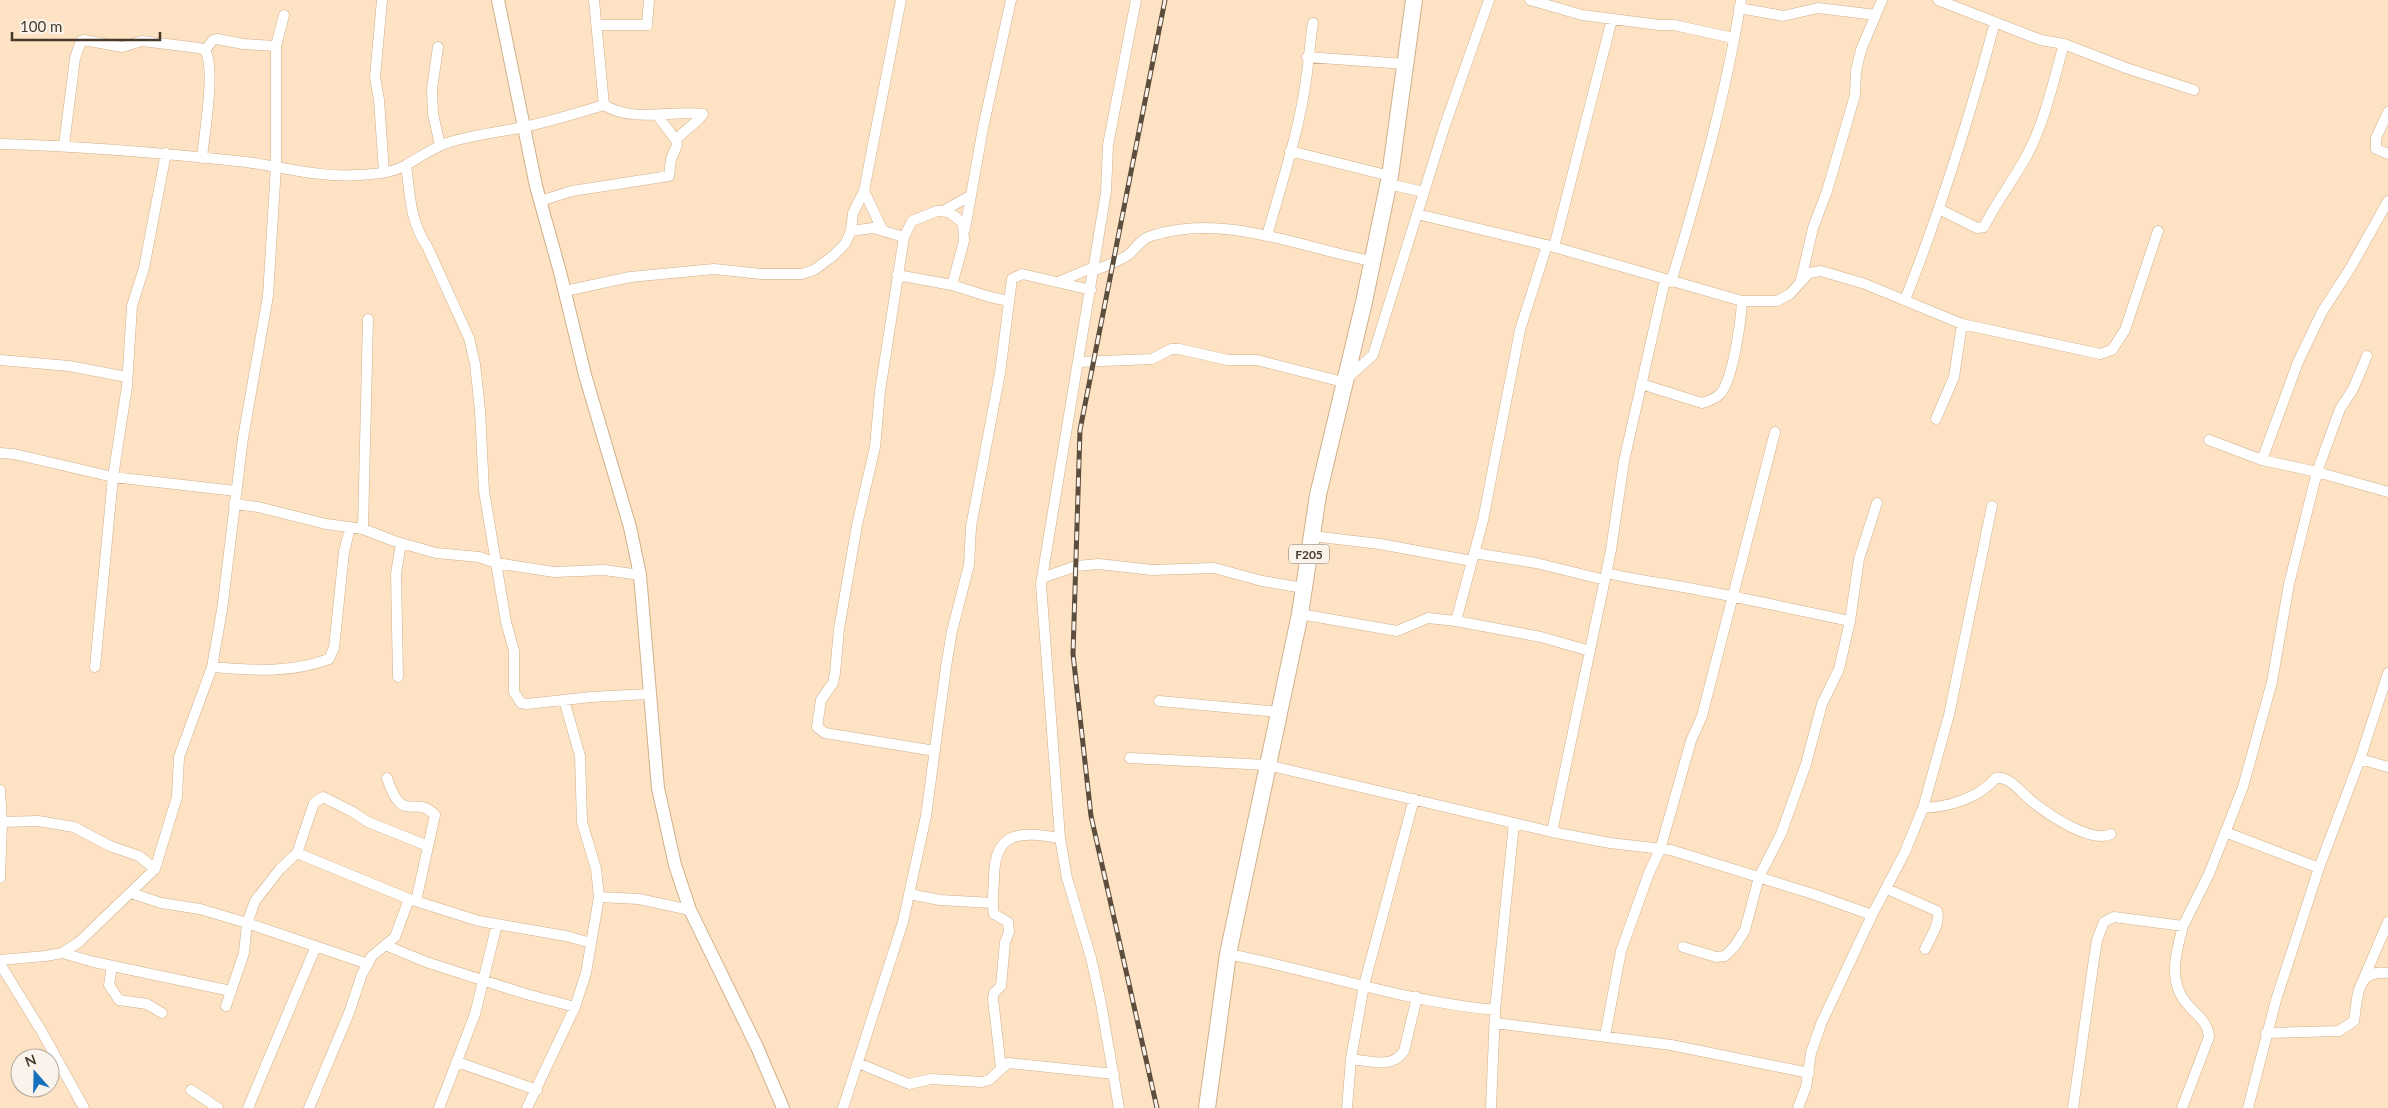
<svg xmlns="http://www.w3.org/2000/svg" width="2388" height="1108" viewBox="0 0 2388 1108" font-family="Lato,sans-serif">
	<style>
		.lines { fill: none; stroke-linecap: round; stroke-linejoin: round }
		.minor-casing { stroke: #d0b08a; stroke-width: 11 }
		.tertiary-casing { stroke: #d0b08a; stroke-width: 14 }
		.primary-casing { stroke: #d0b08a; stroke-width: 18 }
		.minor { stroke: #fff; stroke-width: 10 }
		.tertiary { stroke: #fff; stroke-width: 12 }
		.primary { stroke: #fff; stroke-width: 16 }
		.rail-casing { stroke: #5c4d3c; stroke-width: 5 }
		.rail { stroke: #faf3eb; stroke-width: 3; stroke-dasharray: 9; stroke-linecap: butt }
		.labels { text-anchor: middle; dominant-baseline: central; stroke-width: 5; stroke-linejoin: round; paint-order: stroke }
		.shield { fill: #faf3eb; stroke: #7d7264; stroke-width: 1 }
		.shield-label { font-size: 12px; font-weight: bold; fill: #473a2a }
	</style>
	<rect width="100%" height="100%" fill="#fde2c3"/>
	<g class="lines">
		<defs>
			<path id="minor" d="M382,0L375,77L379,100L384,172
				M594,0L604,105C633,123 671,110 703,114C695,125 684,130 676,140
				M1530,0L1582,15L1659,25H1674L1733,38
				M1938,0L2041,40L2064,44L2126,68L2194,90
				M1739,8L1783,16L1818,8L1876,15
				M597,25H647L649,0
				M438,47L432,89L433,114L440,145
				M205,50L213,40L217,39L243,44L276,46
				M1307,57L1406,64
				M2388,112L2376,138V149L2388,154
				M0,144C83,146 163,153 246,162C283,167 321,178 358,175C374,174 392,173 406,165C421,157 433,147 450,142C474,135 499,132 524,127C551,121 578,113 604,105
				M64,145L75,58L81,41L84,40L122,47L142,41L199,48L205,50C216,68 204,135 202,158
				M1290,151L1390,176
				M406,165C410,194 410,222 427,246L469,338L475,364L480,410L484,491L506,622L514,651V692L521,703L527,704L591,697L649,694
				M1388,184L1424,192
				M864,191L882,229
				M540,201L572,191L669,176L671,159L677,145L676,140L657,115
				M1939,209L1977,228L1984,227C1996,202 2013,181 2026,157C2045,122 2053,82 2064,44
				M943,211L970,196
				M1417,214L1554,247L1742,301H1777L1790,294L1809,273L1821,271L1865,284L1962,324L2100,354L2112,350L2125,330L2158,231
				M965,229L983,128L1011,0
				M851,231L873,228L904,237
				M1267,236C1281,185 1299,132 1306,80C1309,61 1310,42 1313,23
				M1554,247L1612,19
				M1093,271C1105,266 1118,262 1128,255C1136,248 1141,239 1151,236C1224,212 1301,248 1372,261
				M897,275L952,285L990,297L1009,301
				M1801,280L1813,228L1827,191L1855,95L1856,71L1861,50L1882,0
				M1058,282L1094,267
				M1671,282C1699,190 1726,95 1741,0
				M565,291L630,277L714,269L761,274H802L814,270L833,256L845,244L851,231L853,213L864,191L901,0
				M1905,300C1941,209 1970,116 1995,22
				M0,360L69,366L127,377
				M1079,362L1152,359L1171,349H1179L1228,360H1257L1343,382L1373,355L1445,125L1489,0
				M1641,384L1702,403C1709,401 1715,399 1720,394C1733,381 1741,320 1742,301
				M1936,419L1954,377L1962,324
				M2209,440L2262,460L2317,472L2388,492
				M0,453L14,454L113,477L236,491
				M2262,460L2298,362L2322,312L2351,267L2388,201
				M234,504L258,507L326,524L363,529L394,541L436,553L479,557L496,563L554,572L604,570L640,575
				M363,529L368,319
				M1312,536L1380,544L1472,561
				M1474,553L1536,563L1605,580
				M1607,573C1639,581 1672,584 1704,591C1753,600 1802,611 1850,621
				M1042,578L1076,566L1099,564L1152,570L1214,568L1262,581L1304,588
				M1300,614L1397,631L1428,618L1456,621L1541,637L1590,651
				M1456,621L1483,520L1520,330L1547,245
				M95,667L113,477L127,386L132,306L144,268L166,153
				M212,667C254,670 288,674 329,659L334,648L344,552L350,528
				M398,677L396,574L401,543
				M564,700L580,756L582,822L596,869L599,897
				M1159,701L1279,712
				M935,751L825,733L817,727L821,700L833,683L835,673L839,629L857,525L875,447L880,391L904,237L912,221L937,211L949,212L963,223L964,241L952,285
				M1130,758L1267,765L1552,832L1610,843L1671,850L1813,894L1872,915
				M2360,759L2388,767
				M387,778C403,827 414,793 435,815L416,901
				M0,790L2,822L0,878
				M1923,808C1949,807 1979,798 1996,778C2011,776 2023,795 2034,803C2049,815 2092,844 2111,834
				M2,822L38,821L74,827L110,846L139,856L155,869
				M1552,832L1611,550L1624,461L1665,280
				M2225,832L2319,868
				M297,853L314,803L323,797L351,811L368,822L428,846
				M1887,889L1937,911C1941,923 1930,938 1925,949
				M131,893L161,903L200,909L247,923L368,964
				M909,894L940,900L992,903
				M385,945L426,962L526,994L575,1007
				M1683,947L1716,957L1725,956L1735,946L1745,930L1759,877L1781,834L1806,764L1822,704L1839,669L1850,621L1859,559L1877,503
				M62,953L94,962L231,991
				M1228,954C1317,971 1406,1002 1495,1010
				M0,960L45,956L62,953L79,942L155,869L177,797L179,757L212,667L222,610L243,438L268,296L276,166V46L284,15
				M0,964L42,1032L84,1108
				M112,966L109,985L119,1000L147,1004L162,1013
				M2364,978L2388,922
				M226,1006L244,953L247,923L255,901L280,869L297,853L409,899L479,921L566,936L591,943
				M1495,1023L1671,1045L1809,1073
				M2266,1033L2339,1031L2354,1021C2358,997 2355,969 2388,973
				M1605,1036L1621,951L1649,873L1660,850L1691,741L1702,716L1775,432
				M1351,1059C1369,1061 1393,1069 1404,1051L1417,997
				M457,1062L537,1090
				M858,1063L909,1084L931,1079L982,1082L989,1080L1008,1063L1114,1074
				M1001,1068L993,999L994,993L1001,986L1005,942L1009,932L1008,922L994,914C991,902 994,891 994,879C994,829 1021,832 1060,838
				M191,1090L218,1108
				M248,1108L316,946
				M309,1108L349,1013L362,974L372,956L395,937L409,899
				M439,1108L475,1014L497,924
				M527,1108L575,1007L586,973L599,897L639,899L690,910
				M843,1108L903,922L926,816L946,667L952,631L969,565L971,527L1000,373L1012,279L1022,274L1091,290
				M1119,1108L1101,1003L1091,958L1067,878L1060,838L1041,584L1106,192L1108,145L1136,0
				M1347,1108L1351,1059L1364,985L1414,799
				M1491,1108L1495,1010L1514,823
				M1798,1108L1806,1087L1811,1053L1821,1024L1872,915L1905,852L1923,808L1949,715L1992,506
				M2073,1108L2093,966L2097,940L2104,922L2114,917L2183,926L2209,874L2243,787L2272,682L2289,584L2317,472L2340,409L2353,389L2367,356
				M2182,1108L2209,1037C2208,1021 2197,1016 2188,1005C2167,982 2176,953 2183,926
				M2248,1108L2276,1000L2319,868L2360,759L2388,673"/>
			<path id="tertiary" d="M498,0L536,186L560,272L585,375L630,527L640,575L658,788L675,865L690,910L757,1047L783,1108"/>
			<path id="primary" d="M1207,1108L1228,954L1300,614L1318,495L1364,302L1390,176L1414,0"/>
		</defs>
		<use href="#minor" class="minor-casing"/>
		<use href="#tertiary" class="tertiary-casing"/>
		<use href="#primary" class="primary-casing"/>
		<use href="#minor" class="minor"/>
		<use href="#tertiary" class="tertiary"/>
		<use href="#primary" class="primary"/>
		<defs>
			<path id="rail" d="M1157,1108L1091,816L1073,654L1080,430L1165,0"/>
		</defs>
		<use href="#rail" class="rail-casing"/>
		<use href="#rail" class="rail"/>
	</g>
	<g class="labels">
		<rect class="shield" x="1289" y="544.5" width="40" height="19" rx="4"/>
		<g class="shield-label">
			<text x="1309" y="554">F205</text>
		</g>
	</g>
	<g transform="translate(35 1073) rotate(340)"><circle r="24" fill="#faf3eb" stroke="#b2a99e"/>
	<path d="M0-4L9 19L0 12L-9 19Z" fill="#1670bd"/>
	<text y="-8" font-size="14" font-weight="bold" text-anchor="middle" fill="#473a2a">N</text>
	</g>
	<path d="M12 32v8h148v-8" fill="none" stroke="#473a2a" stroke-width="2.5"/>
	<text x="20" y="32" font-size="15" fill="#473a2a" stroke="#faf3eb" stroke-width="4" paint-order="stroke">100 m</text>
</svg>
